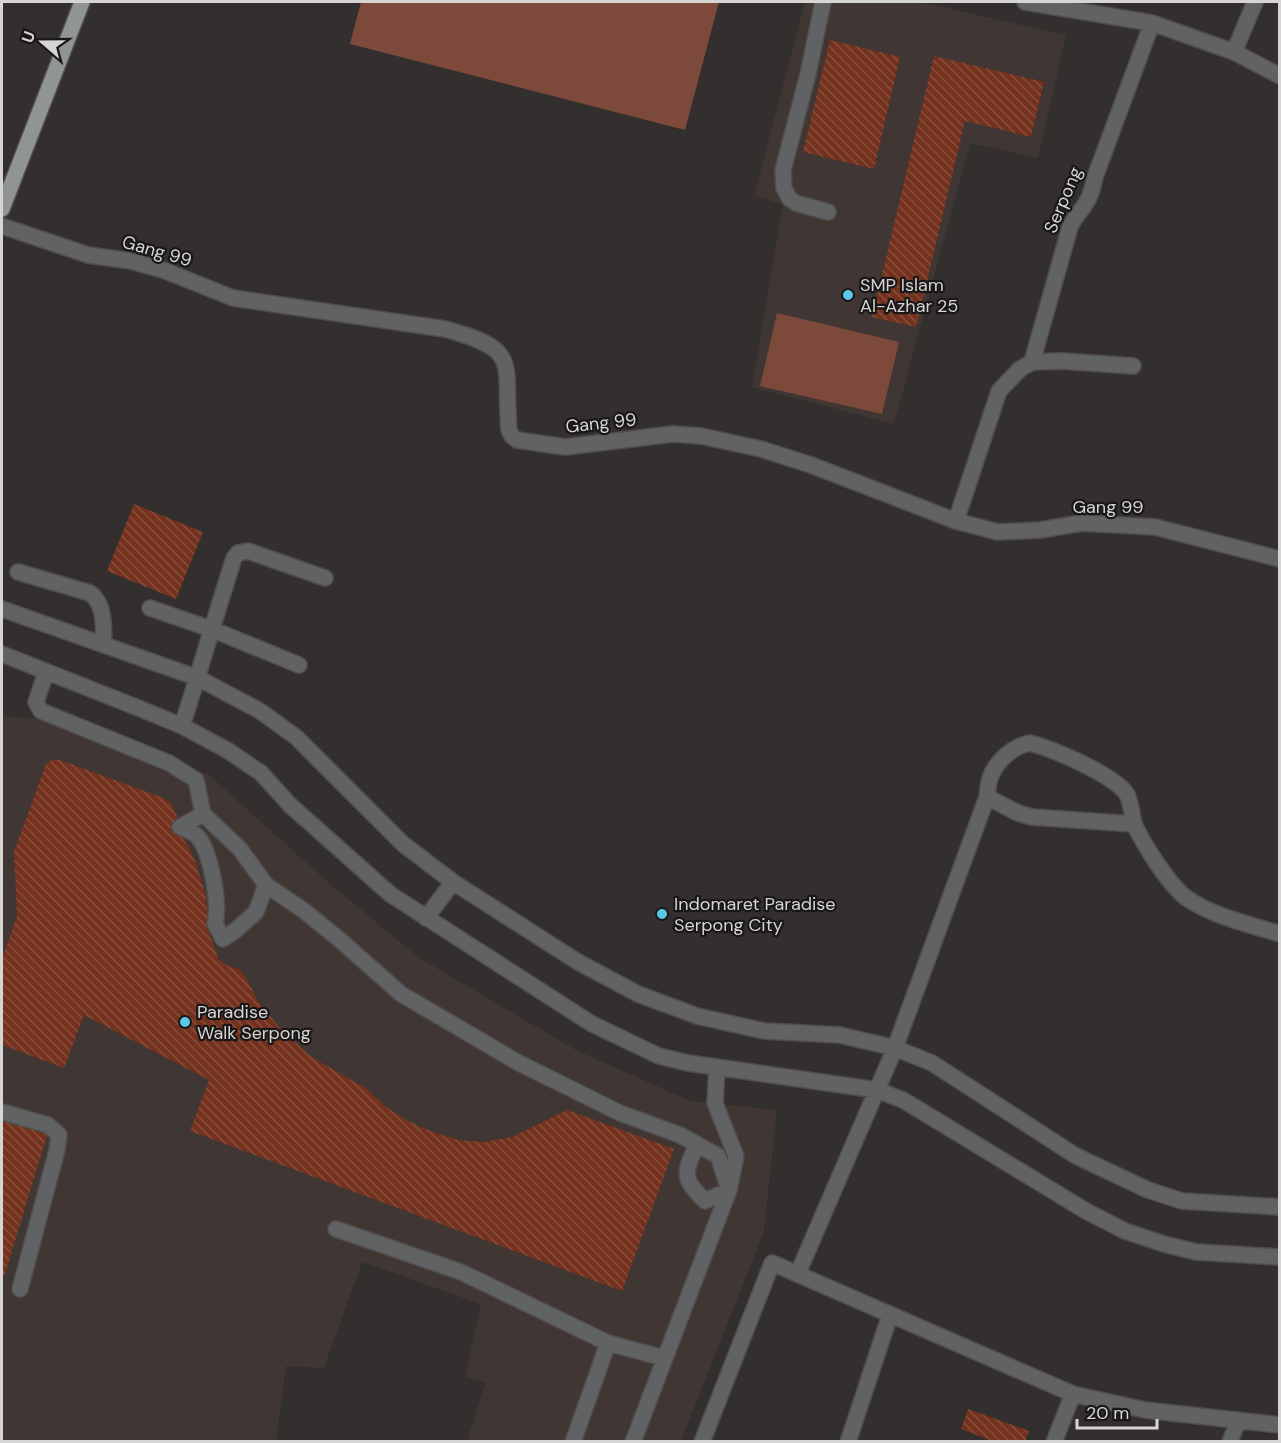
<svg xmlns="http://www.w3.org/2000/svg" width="1281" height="1443" viewBox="0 0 1281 1443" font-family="'DM Sans',sans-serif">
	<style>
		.built { fill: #403633 }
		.pitch { fill: #7c493a }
		.building { fill: url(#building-back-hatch) }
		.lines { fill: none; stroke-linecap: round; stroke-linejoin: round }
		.minor-casing { stroke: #504d4c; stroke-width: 18 }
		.major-casing { stroke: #504d4c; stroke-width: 18 }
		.minor { stroke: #616263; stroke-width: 15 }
		.major { stroke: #919495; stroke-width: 15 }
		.poi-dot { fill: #5ac8e5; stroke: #191717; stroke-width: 2 }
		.labels { text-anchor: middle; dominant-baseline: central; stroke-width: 4.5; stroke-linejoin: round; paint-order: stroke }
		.street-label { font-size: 18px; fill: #d7d5d4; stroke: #191717 }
		.poi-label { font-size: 18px; fill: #d7d5d4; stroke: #191717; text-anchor: start }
	</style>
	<defs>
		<pattern id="building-back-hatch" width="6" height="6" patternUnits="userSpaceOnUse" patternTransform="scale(1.5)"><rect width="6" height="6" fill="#74311d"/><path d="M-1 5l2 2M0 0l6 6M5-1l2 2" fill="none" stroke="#874e3d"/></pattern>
	</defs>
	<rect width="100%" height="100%" fill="#322f2e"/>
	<path class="built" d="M805,2H920L1066,35L1038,158L970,143L894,424L752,387L783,204L754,196Z
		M2,716L60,721L208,774L328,882L418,957L576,1050L690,1101L777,1110L764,1231L681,1441H467L486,1382L465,1377L481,1304L362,1262L324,1368L286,1366L276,1441H2Z"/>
	<path class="pitch" d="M361,2H719L685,130L350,44Z
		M777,313L899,342L882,414L760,386Z"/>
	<path class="building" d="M830,40L900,57L874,169L803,152Z
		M934,56L1044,82L1031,137L965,121L916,327L872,317Z
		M134,504L203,532L176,599L107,571Z
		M52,760H60L164,798L172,804L177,817V830L188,846L196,863L206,896L209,933L219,960L228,966L239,969L245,976L259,1003L280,1028L310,1056L367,1089L386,1107L408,1121L433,1132L458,1140L484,1142L512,1137L567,1110L674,1149L622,1291L190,1131L209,1080L84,1015L64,1068L2,1045V959L17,916L14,852L46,764Z
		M2,1118L48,1132L4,1277L2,1276Z
		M968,1409L1029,1431L1025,1442H995L961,1429Z"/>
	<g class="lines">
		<defs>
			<path id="minor" d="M823,2L808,74L783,170L784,188L789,198L796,203L828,212
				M1025,2L1152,23L1234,52L1280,76
				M1234,52L1255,2
				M2,226L88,255L131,261L163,270L233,298L445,329C523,350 503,362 509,430L512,436L517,440L565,447L673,434L701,436L761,449L811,465L956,521L998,532L1040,530L1082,523L1155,527L1280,559
				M1032,362L1070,227C1076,214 1082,211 1087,201C1092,194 1093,185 1095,177L1152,23
				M956,521L999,391L1020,369L1032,362L1062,361L1133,366
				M18,572L90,593C106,605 103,627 104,645
				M150,608L211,629L299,665
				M2,609L198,678L260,711L296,737L403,844L453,882L578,962L638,994L697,1016L764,1031L840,1035L895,1048L932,1063L1076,1156L1148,1190L1182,1201L1280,1207
				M2,654L141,709L182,726L227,750L261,773L290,805L390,894L592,1024L659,1056L688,1063L877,1090L903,1100L1086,1211L1125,1231L1164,1244L1196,1252L1280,1257
				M46,672L36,702L41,711L169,763L196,780L203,814L240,849L266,885L303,910L340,940L401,994L519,1063L620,1113L680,1135L718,1156L729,1190L633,1442
				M182,726C200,670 216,614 234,558L238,553L248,551L325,578
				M987,797C988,791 988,784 990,778C996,761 1013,746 1030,743C1053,749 1112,774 1126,793C1131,800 1132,815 1134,824
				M203,814L180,827C185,829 193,832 197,836C211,851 220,904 215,924L223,939L236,930L256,912L266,885
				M426,918L453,882
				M2,1112L48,1125L59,1135L57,1150L20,1289
				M697,1144C684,1174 681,1177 705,1201L729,1190L736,1156L715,1103L717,1068
				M336,1229L461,1272L608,1343L664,1358
				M798,1273L895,1048L987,797L1018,813L1032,817L1134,824C1144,845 1170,887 1188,899C1215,917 1249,924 1280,934
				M573,1442L608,1343
				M702,1442L772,1263L1073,1394L1145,1410L1280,1425
				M848,1442L890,1315
				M1054,1442L1073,1394
				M1230,1442L1238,1420"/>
			<path id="major" d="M2,209L82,2"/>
		</defs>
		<use href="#minor" class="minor-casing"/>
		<use href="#major" class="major-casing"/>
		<use href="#minor" class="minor"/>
		<use href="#major" class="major"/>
	</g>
	<g class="poi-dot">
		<circle cx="848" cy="295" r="6"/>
		<circle cx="662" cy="914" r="6"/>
		<circle cx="185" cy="1022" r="6"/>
	</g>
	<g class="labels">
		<g class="street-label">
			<text transform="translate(1063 200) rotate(-67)">Serpong</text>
			<text transform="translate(157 251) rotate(16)">Gang 99</text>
			<text transform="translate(601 423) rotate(-6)">Gang 99</text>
			<text x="1108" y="507">Gang 99</text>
		</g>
		<g class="poi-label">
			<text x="860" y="285">SMP Islam<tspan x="860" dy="21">Al-Azhar 25</tspan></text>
			<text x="674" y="904">Indomaret Paradise<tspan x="674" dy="21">Serpong City</tspan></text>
			<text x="197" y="1012">Paradise<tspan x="197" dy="21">Walk Serpong</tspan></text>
		</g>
	</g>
	<rect width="1281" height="1443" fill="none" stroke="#d7d5d4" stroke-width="6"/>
	<g transform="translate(42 42) rotate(290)" stroke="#191717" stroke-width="4.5" paint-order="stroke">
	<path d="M0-4.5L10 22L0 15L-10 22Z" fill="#d7d5d4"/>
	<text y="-9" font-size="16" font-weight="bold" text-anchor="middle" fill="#d7d5d4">U</text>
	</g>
	<path d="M1077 1419v9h80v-9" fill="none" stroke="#d7d5d4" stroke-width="3"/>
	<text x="1086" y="1419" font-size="18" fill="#d7d5d4" stroke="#191717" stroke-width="4.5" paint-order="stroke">20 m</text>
</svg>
